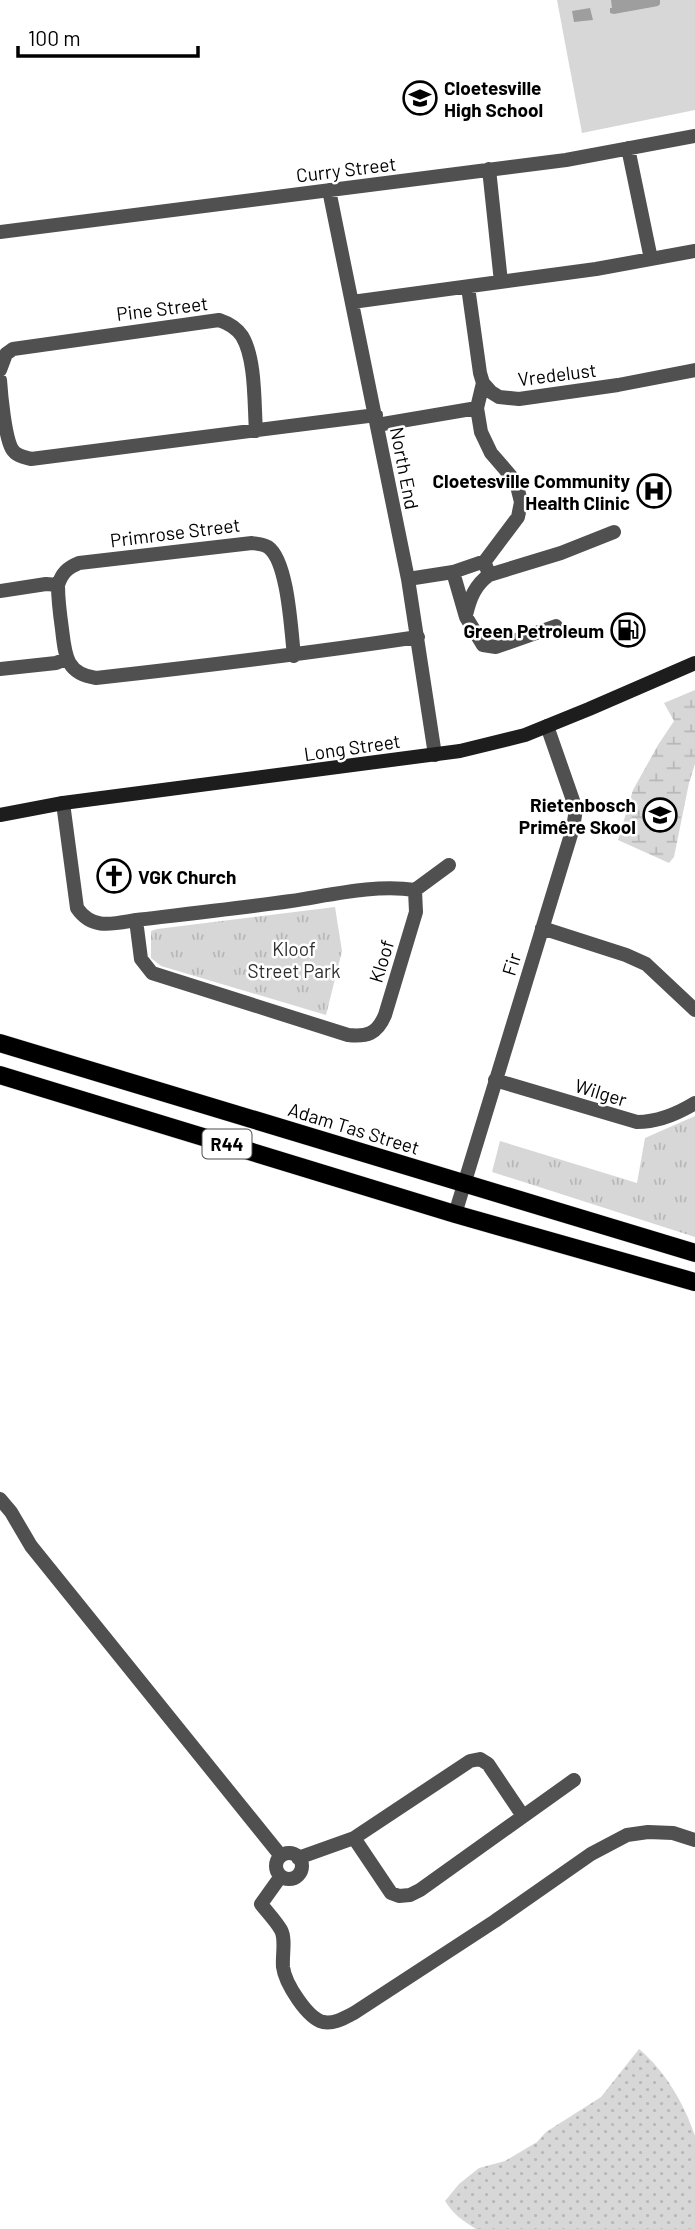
<svg xmlns="http://www.w3.org/2000/svg" width="695" height="2229" viewBox="0 0 695 2229" font-family="Barlow,sans-serif">
	<style>
		.grass { fill: url(#grass-dots) }
		.wetland { fill: url(#wetland-marsh) }
		.park { fill: url(#park-tufts) }
		.pitch { fill: #d7d7d7 }
		.water { fill: #9e9e9e }
		.lines { fill: none; stroke-linecap: round; stroke-linejoin: round }
		.primary-casing { stroke: #dbdbdb; stroke-width: 19 }
		.street { stroke: #505050; stroke-width: 14 }
		.secondary { stroke: #1d1d1d; stroke-width: 14 }
		.primary { stroke: #000; stroke-width: 18 }
		.labels { text-anchor: middle; dominant-baseline: central; stroke-width: 5; stroke-linejoin: round; paint-order: stroke }
		.shield { fill: #fff; stroke: #4c4c4c; stroke-width: 2 }
		.shield-label { font-size: 18px; font-weight: bold; fill: #000 }
		.poi-label { font-size: 19px; font-weight: bold; fill: #000; stroke: #fff; text-anchor: end }
		.street-label { font-size: 19px; fill: #000; stroke: #fff }
		.park-label { font-size: 19px; fill: #2e2e2e; stroke: #fff }
	</style>
	<defs>
		<pattern id="grass-dots" width="8" height="8" patternUnits="userSpaceOnUse" patternTransform="scale(1.75)"><rect width="8" height="8" fill="#d7d7d7"/><path d="M2 2h.1M6 6h.1" fill="none" stroke="#b7b7b7" stroke-width="1.8" stroke-linecap="round"/></pattern>
		<pattern id="wetland-marsh" width="20" height="14" patternUnits="userSpaceOnUse" patternTransform="scale(1.75)"><rect width="20" height="14" fill="#d7d7d7"/><path d="M1 5h8M5 5V1M11 12h8M15 12V8" fill="none" stroke="#b7b7b7"/></pattern>
		<pattern id="park-tufts" width="24" height="20" patternUnits="userSpaceOnUse" patternTransform="scale(1.75)"><rect width="24" height="20" fill="#d7d7d7"/><path d="M3 7l-1-3M5 7V3M7 7l1-3M15 17l-1-3M17 17v-4M19 17l1-3" fill="none" stroke="#b7b7b7"/></pattern>
	</defs>
	<rect width="100%" height="100%" fill="#fff"/>
	<path class="grass" d="M639,2049C665,2071 684,2103 695,2136V2229H476C463,2221 453,2214 445,2201L459,2184L479,2168L505,2161L537,2142L546,2132L601,2097Z"/>
	<path class="wetland" d="M695,690V764L689,783L674,857L669,863L618,840L633,790L658,745L674,721L664,703Z"/>
	<path class="park" d="M335,907L342,951L326,1015L161,966L151,958V931L157,929Z
		M695,1116V1237L492,1172L500,1141L637,1183L645,1138Z"/>
	<path class="pitch" d="M557,0H695V110L582,133Z"/>
	<path class="water" d="M611,0H660V4L658,6L614,14L610,13V8H612Z
		M590,8L593,20L574,22L572,11Z"/>
	<g class="lines">
		<defs>
			<path id="primary" d="M0,1043L695,1253
				M0,1075L455,1214L695,1282"/>
		</defs>
		<use href="#primary" class="primary-casing"/>
		<path class="street" d="M628,148L651,259
			M489,169L501,282
			M329,190L408,579L435,755
			M0,232L566,160L695,136
			M468,287L480,373L483,383L491,392L499,397L519,399L618,385L695,370
			M352,302L596,269L695,251
			M0,370L6,354L13,349L219,320C228,323 236,327 242,336C256,359 254,404 256,431
			M0,380C1,395 5,437 12,449C16,456 24,457 31,459L376,415
			M377,425L477,408
			M453,572L466,617L483,645L496,647L556,626
			M489,575L561,553L614,532
			M408,579L453,572L485,561L518,517L521,502L516,482L491,453L481,432L477,408L483,383
			M0,591L46,584L58,585
			M466,615C470,598 475,585 489,575L486,566
			M294,656C291,630 288,561 268,547C263,544 257,544 252,543L79,563C67,568 62,573 58,585C58,600 60,615 62,629C65,655 66,674 96,678C204,666 311,653 418,637
			M0,669L56,663L66,659
			M63,803L77,908C92,930 112,924 136,920C187,914 240,908 291,901C331,895 375,884 415,890L416,912L385,1015C377,1034 367,1037 348,1035L152,973L141,959L136,920
			M415,890L449,865
			M542,928L626,955L646,964L695,1010
			M495,1080L637,1122C658,1122 677,1114 695,1103
			M455,1214L573,828L576,809L547,726
			M0,1499L11,1512L31,1546L281,1856
			M354,1838L391,1893L399,1896L410,1895L420,1890L574,1780
			M276 1866a13 13 0 1 1 26 0a13 13 0 1 1-26 0Z
			M298,1858L354,1838L470,1761L480,1759L488,1764L523,1816
			M281,1876L261,1904C267,1912 276,1921 281,1930C286,1939 282,1956 283,1967C285,1983 307,2018 323,2022C335,2024 344,2018 354,2013L495,1921L591,1854L627,1835L648,1832L673,1833L695,1840"/>
		<path class="secondary" d="M0,815L63,803L460,751L525,735L589,709L695,663"/>
		<use href="#primary" class="primary"/>
	</g>
	<defs>
		<symbol id="school-ring" viewBox="-11 -11 22 22"><circle r="9.5" fill="#fff" stroke="#000" stroke-width="1.5"/><path d="M0-5L7-2L0 1L-7-2ZM-4 1L0 2.5L4 1V4Q0 6-4 4Z" fill="#000"/></symbol>
		<symbol id="hospital-ring" viewBox="-11 -11 22 22"><circle r="9.5" fill="#fff" stroke="#000" stroke-width="1.5"/><path d="M-5-5h3v3.5h4V-5h3V5h-3V1.5h-4V5h-3Z" fill="#000"/></symbol>
		<symbol id="fuel-ring" viewBox="-11 -11 22 22"><circle r="9.5" fill="#fff" stroke="#000" stroke-width="1.5"/><path d="M-5.5-6h7V0h2V4h1.3V-2.5L3-4.5l.8-.8L6-3V5H2.5V1h-1V6h-7ZM-4.2-4.7v3.2H.2V-4.7Z" fill="#000"/></symbol>
		<symbol id="church-ring" viewBox="-11 -11 22 22"><circle r="9.5" fill="#fff" stroke="#000" stroke-width="1.5"/><path d="M-1.2-6h2.4v3.5h3.3v2.4h-3.3V6h-2.4V-.1h-3.3v-2.4h3.3Z" fill="#000"/></symbol>
	</defs>
	<g fill-rule="evenodd">
		<use href="#school-ring" x="401" y="79" width="38" height="38"/>
		<use href="#hospital-ring" x="635" y="472" width="38" height="38"/>
		<use href="#fuel-ring" x="609" y="611" width="38" height="38"/>
		<use href="#school-ring" x="641" y="796" width="38" height="38"/>
		<use href="#church-ring" x="95" y="857" width="38" height="38"/>
	</g>
	<g class="labels">
		<rect class="shield" x="202.5" y="1129.5" width="49" height="29" rx="5"/>
		<g class="shield-label">
			<text x="227" y="1144">R44</text>
		</g>
		<g class="poi-label">
			<text x="444" y="87" text-anchor="start">Cloetesville<tspan x="444" dy="22">High School</tspan></text>
			<text x="630" y="480">Cloetesville Community<tspan x="630" dy="22">Health Clinic</tspan></text>
			<text x="604" y="630">Green Petroleum</text>
			<text x="636" y="804">Rietenbosch<tspan x="636" dy="22">Primêre Skool</tspan></text>
			<text x="138" y="876" text-anchor="start">VGK Church</text>
		</g>
		<g class="street-label">
			<text transform="translate(346 169) rotate(-7)">Curry Street</text>
			<text transform="translate(162 308) rotate(-7)">Pine Street</text>
			<text transform="translate(557 374) rotate(-7)">Vredelust</text>
			<text transform="translate(405 468) rotate(79)">North End</text>
			<text transform="translate(175 532) rotate(-7)">Primrose Street</text>
			<text transform="translate(352 747) rotate(-8)">Long Street</text>
			<text transform="translate(381 961) rotate(-73)">Kloof</text>
			<text transform="translate(511 964) rotate(-73)">Fir</text>
			<text transform="translate(601 1092) rotate(17)">Wilger</text>
			<text transform="translate(354 1128) rotate(17)">Adam Tas Street</text>
		</g>
		<g class="park-label">
			<text x="294" y="948">Kloof<tspan x="294" dy="22">Street Park</tspan></text>
		</g>
	</g>
	<path d="M18 46v10h180v-10" fill="none" stroke="#000000" stroke-width="3.5"/>
	<text x="28" y="46" font-size="21" fill="#000000" stroke="#ffffff" stroke-width="5" paint-order="stroke">100 m</text>
</svg>
